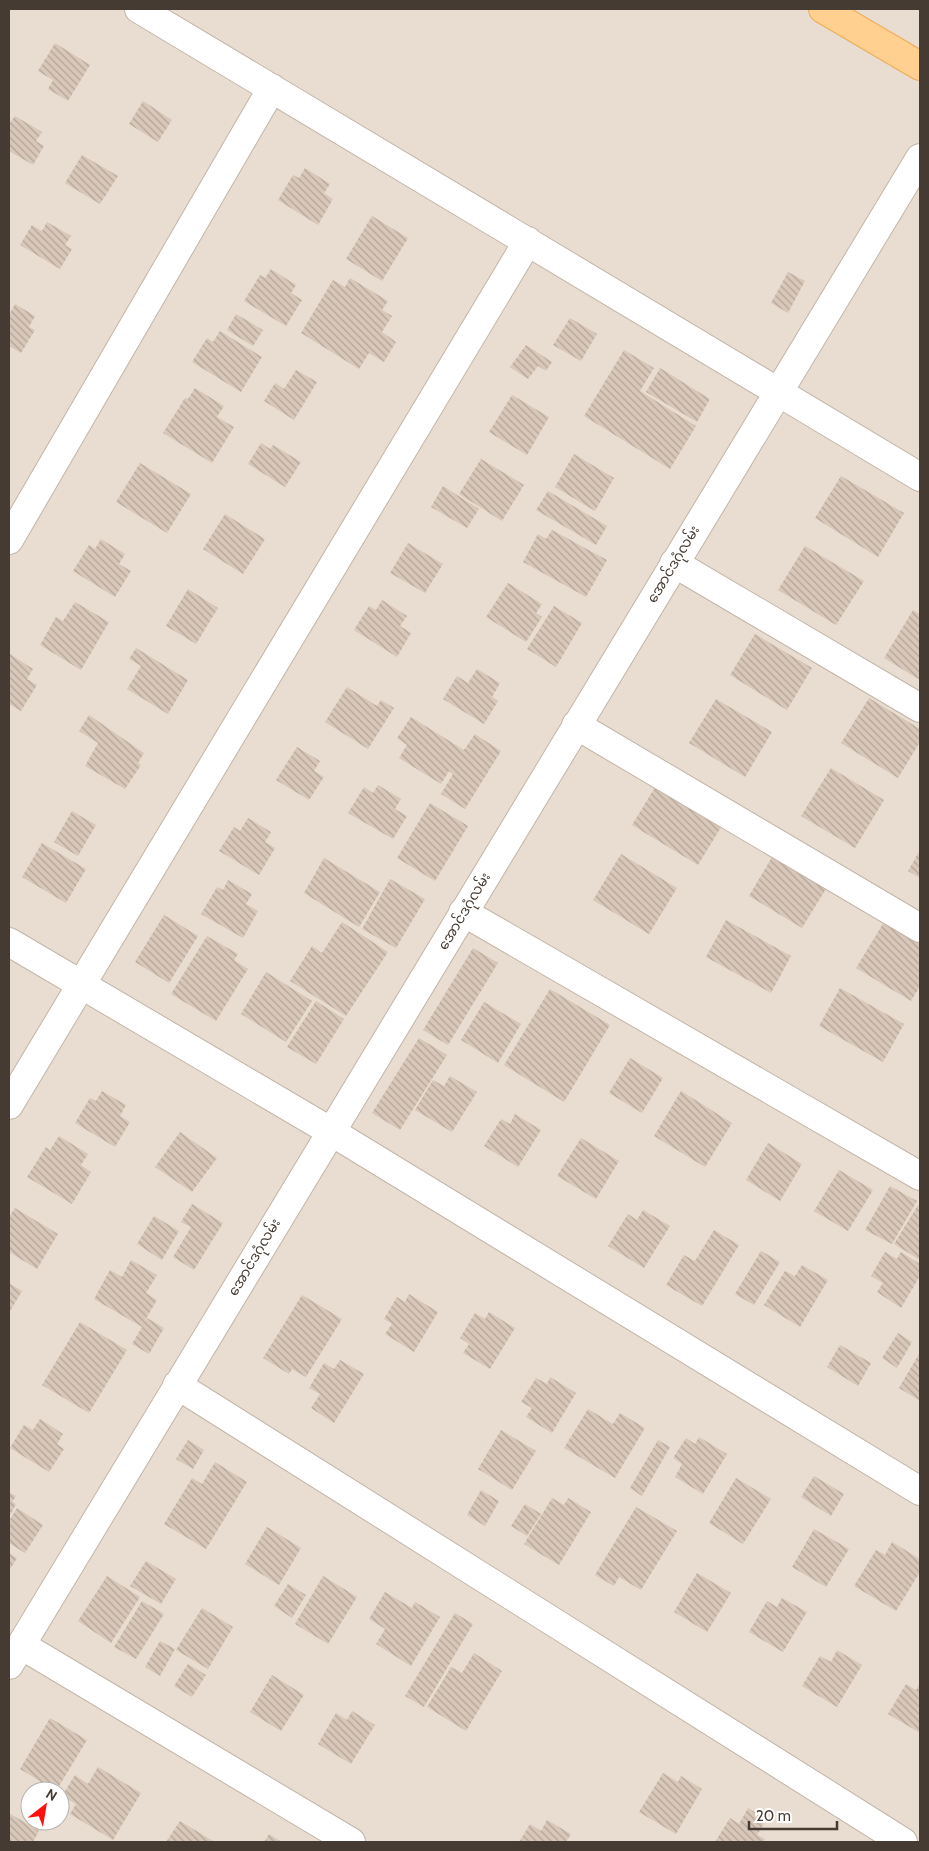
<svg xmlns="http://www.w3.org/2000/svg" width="929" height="1851" viewBox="0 0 929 1851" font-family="Cabin,'Noto Sans Myanmar',sans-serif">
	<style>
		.residential { fill: #e8ddd0; fill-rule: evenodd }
		.building { fill: url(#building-back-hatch) }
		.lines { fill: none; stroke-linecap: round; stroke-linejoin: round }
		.minor-casing { stroke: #c3b5a8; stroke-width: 30 }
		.major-casing { stroke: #efab55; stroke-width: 30 }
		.minor { stroke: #fff; stroke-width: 28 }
		.major { stroke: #ffd090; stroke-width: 28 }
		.labels { text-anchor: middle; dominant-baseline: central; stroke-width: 4; stroke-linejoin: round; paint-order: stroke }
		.street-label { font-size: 14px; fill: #463b32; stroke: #fff }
	</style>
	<defs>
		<pattern id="building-back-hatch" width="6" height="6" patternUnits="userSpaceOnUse" patternTransform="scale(1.25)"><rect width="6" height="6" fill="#d9c8ba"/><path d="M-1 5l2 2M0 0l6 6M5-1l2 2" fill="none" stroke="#b2a498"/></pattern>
	</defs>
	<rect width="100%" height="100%" fill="#f3ece3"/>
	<path class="residential" d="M9,9H920V1842H9ZM30,1791H60V1821H30Z"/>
	<path class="building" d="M55,43L90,65L68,101L48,89L53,80L38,71Z
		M143,101L172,120L158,142L129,124Z
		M15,116L42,132L36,141L44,146L33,165L9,151V124Z
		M82,155L118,176L100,204L65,183Z
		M305,168L330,184L324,193L333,199L318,225L278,200L293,175L299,178Z
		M372,216L408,238L382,281L346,259Z
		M47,222L71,236L65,245L72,249L60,269L20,245L32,225L42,231Z
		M271,269L296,285L291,293L302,300L286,326L244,301L260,275L265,278Z
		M788,272L805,281L788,313L771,303Z
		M350,278L388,301L382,310L392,316L382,332L396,342L384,362L369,353L359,369L301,333L333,280L345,287Z
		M15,304L35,316L29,327L35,330L21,353L9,346V315Z
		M236,314L263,330L253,346L227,330Z
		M570,318L597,334L581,361L553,345Z
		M220,331L262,357L241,392L192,362L207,338L213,342Z
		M526,345L552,362L546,371L538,366L528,379L510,367Z
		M624,350L654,368L640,391L696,426L670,469L584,416Z
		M660,368L710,399L697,422L646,392Z
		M296,370L317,382L294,420L264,401L275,383L284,389Z
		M195,388L224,406L217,417L234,427L212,463L163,433L185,398L188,399Z
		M512,395L549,417L527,455L489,432Z
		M261,443L270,449L273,445L301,462L285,487L248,464Z
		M574,454L614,478L595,511L555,487Z
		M481,459L524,485L502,521L459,494Z
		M140,463L191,494L167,533L116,502Z
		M841,476L904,513L878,557L815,518Z
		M443,486L479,509L467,528L431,507Z
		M548,491L607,526L596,545L536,510Z
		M225,514L265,539L243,574L203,549Z
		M552,530L607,560L586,597L523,562L538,534L546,539Z
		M101,539L125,554L119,564L131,571L115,597L73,571L89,545L95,549Z
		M408,543L443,564L425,593L390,573Z
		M805,546L864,581L836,625L778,590Z
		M508,583L542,604L536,613L542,617L526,642L486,617Z
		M188,589L218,608L196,644L166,626Z
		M382,600L407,616L400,626L411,633L397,657L354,630L369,606L376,610Z
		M75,602L109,622L81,670L40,645L56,617L63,621Z
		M554,606L582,623L556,667L527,649Z
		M913,610L920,614V680L884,658Z
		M755,634L812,668L787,710L730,675Z
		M136,648L188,680L168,714L127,689L141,666L129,659Z
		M10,654L33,669L27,679L37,685L21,711L9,704Z
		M477,669L500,683L492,697L498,701L484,724L443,699L457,676L468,683Z
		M347,687L377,706L381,700L394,708L368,749L325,722Z
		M869,698L920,729V742L898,778L841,743Z
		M716,699L772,732L745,777L689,743Z
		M89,715L144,753L138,763L141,765L125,789L85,766L98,743L79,731Z
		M411,717L464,750L475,734L501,751L465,809L441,794L453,774L449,771L441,784L399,758L407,745L397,738Z
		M297,747L320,761L314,771L324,777L309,800L276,780Z
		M831,768L884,800L855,848L801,816Z
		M657,784L723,824L698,865L632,825Z
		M378,785L401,799L395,809L407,816L393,839L348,813L364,787L373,793Z
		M430,803L468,826L435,881L397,858Z
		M72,811L96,825L78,856L54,842Z
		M248,818L271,832L265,842L275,848L259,875L219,851L234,827L240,831Z
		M42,843L86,869L66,903L22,877Z
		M920,850V878L908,871Z
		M775,852L829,884L802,928L749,896Z
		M621,854L677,888L649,934L593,900Z
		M324,858L380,892L359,927L304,893Z
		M390,879L425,899L396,948L362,929Z
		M228,880L252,894L246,904L258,911L243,938L201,914L217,887L223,890Z
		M164,915L198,936L169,983L135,962Z
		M726,920L791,956L771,993L706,957Z
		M342,922L388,952L346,1016L290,981L312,946L322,953Z
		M884,922L920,944V986L911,1001L856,968Z
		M207,936L238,954L234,960L248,969L216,1021L171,994Z
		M473,948L498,963L448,1045L423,1030Z
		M266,972L312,1001L286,1042L241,1014Z
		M840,988L904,1024L883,1062L819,1026Z
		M550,989L610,1025L564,1102L504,1065Z
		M316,1001L344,1019L316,1064L287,1047Z
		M484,1002L521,1024L498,1063L461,1040Z
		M419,1038L447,1055L400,1130L372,1113Z
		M630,1058L663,1078L642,1113L609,1093Z
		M450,1076L477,1092L452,1132L415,1110L433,1080L444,1086Z
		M102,1091L126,1105L120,1116L130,1122L115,1147L75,1123L90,1098L96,1101Z
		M681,1091L732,1123L705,1167L654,1136Z
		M515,1114L541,1130L518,1167L484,1146L501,1119L510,1124Z
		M180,1132L217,1158L192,1192L155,1167Z
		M59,1136L88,1154L81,1165L91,1172L72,1204L27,1177L46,1147L50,1150Z
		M581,1138L619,1161L596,1199L557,1176Z
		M768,1143L802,1164L780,1201L746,1180Z
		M839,1170L873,1190L848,1231L814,1211Z
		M890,1186L917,1201L892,1244L865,1230Z
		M192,1204L223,1223L194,1270L173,1257L191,1227L181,1222Z
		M918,1205L920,1206V1260L894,1244Z
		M15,1208L58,1234L37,1269L9,1252V1217Z
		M643,1210L670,1226L644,1268L608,1246L628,1214L637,1220Z
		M154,1216L179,1231L162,1260L137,1244Z
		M714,1230L739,1245L702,1306L666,1285L684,1255L695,1261Z
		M761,1251L780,1262L754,1305L735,1294Z
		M885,1252L897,1259L901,1252L920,1264V1276L901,1308L877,1292L883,1283L871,1276Z
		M131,1260L157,1275L146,1293L157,1300L144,1322L147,1318L164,1328L149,1354L132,1344L142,1327L94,1299L110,1270L122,1277Z
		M802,1265L828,1280L800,1327L764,1305L785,1271L795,1276Z
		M9,1283L22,1291L9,1313Z
		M409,1294L438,1312L414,1352L385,1334L392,1324L384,1319L397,1297L405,1302Z
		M302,1295L342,1319L306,1377L292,1369L289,1374L263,1358Z
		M489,1312L515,1328L490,1369L463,1353L469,1344L460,1338L475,1313L485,1319Z
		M80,1322L127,1350L89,1413L42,1385Z
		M898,1333L912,1342L897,1368L882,1358Z
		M840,1345L871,1363L858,1386L827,1367Z
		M920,1352V1401L899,1388Z
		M340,1360L364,1374L334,1423L311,1408L320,1394L309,1388L324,1363L334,1369Z
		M550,1377L576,1393L552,1433L526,1417L532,1408L521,1402L536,1378L547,1384Z
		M588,1409L613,1424L620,1413L645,1428L615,1478L564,1448Z
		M40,1419L63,1434L57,1444L64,1449L49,1472L10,1448L24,1425L33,1430Z
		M501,1430L536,1451L512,1490L478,1469Z
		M699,1437L727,1454L703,1494L675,1477L682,1464L673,1458L686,1438L695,1444Z
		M188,1440L204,1450L193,1469L176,1459Z
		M658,1440L670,1447L642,1496L630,1488Z
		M215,1462L247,1482L206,1549L164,1524L192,1478L202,1484Z
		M814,1476L844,1494L831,1516L801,1497Z
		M736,1478L771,1499L743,1544L709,1523Z
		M481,1490L499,1501L485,1526L467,1515Z
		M9,1492L16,1496L12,1502L16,1504L9,1517Z
		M552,1498L564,1505L568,1498L591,1512L559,1565L524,1544Z
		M525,1504L541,1514L527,1536L511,1526Z
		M636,1507L677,1531L641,1590L619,1577L614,1586L595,1575Z
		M17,1508L43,1525L25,1553L9,1543V1521Z
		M267,1527L301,1548L279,1585L245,1564Z
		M814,1529L849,1549L826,1587L792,1567Z
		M892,1542L920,1559V1572L896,1611L854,1586L876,1550L885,1555Z
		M9,1553L17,1558L9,1571Z
		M146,1561L176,1579L161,1604L130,1586Z
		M697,1573L731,1593L707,1632L674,1612Z
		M107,1576L140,1597L111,1643L78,1621Z
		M323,1576L357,1597L328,1644L295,1624Z
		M288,1584L306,1595L292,1618L274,1606Z
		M385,1592L412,1608L415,1602L440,1617L411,1666L376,1644L385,1629L369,1619Z
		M782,1598L807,1612L783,1652L749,1632L767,1601L777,1607Z
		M142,1601L164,1614L136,1659L114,1647Z
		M202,1608L233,1627L208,1669L176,1650Z
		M455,1613L473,1624L424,1707L405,1696Z
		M160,1641L175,1649L160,1676L145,1667Z
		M837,1650L862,1665L837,1707L802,1686L820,1656L831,1662Z
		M474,1653L502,1671L466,1731L427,1707L451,1667L462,1673Z
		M188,1664L206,1675L192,1697L174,1686Z
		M272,1675L304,1695L281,1731L250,1712Z
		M920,1683V1733L888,1714L906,1684L916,1690Z
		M352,1711L375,1725L351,1764L318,1744L336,1713L347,1720Z
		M50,1718L87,1740L56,1791L20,1769Z
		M98,1767L141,1793L113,1840L70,1814L76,1804L62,1796L75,1775L88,1784Z
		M663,1773L678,1782L681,1776L702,1789L676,1834L639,1812Z
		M748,1808L767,1819L757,1835L765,1839L763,1842H715L730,1818L739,1824Z
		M9,1813L39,1831L33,1842H9Z
		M547,1820L571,1834L566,1842H519L530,1824L541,1831Z
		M180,1821L213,1841L212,1842H166Z
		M269,1834L282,1842H264Z"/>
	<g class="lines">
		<defs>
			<path id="minor" d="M139,9L920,477
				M9,540L272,88
				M674,563L920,708
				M576,725L920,928
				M463,912L920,1176
				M9,942L330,1131L920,1491
				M9,1105L528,241
				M177,1385L903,1842
				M21,1645L351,1842
				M9,1665L920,158"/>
			<path id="major" d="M823,9L920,66"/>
		</defs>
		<use href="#minor" class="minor-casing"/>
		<use href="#major" class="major-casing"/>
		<use href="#minor" class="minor"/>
		<use href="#major" class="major"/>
	</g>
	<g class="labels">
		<g class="street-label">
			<text transform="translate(673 564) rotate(-59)">အောင်ဒဂုံလမ်း</text>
			<text transform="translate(464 911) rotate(-59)">အောင်ဒဂုံလမ်း</text>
			<text transform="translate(254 1257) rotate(-59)">အောင်ဒဂုံလမ်း</text>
		</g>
	</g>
	<rect width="929" height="1851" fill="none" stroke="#463b32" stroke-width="20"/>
	<g transform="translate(45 1806) rotate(31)"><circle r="24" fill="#ffffff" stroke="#b5b1ad"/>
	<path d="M0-4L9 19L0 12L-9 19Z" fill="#ff100e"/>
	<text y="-8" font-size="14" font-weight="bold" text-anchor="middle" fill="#463b32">N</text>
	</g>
	<path d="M749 1821v8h88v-8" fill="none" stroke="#463b32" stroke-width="2.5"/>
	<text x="756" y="1821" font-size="15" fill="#463b32" stroke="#ffffff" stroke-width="4" paint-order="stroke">20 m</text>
</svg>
